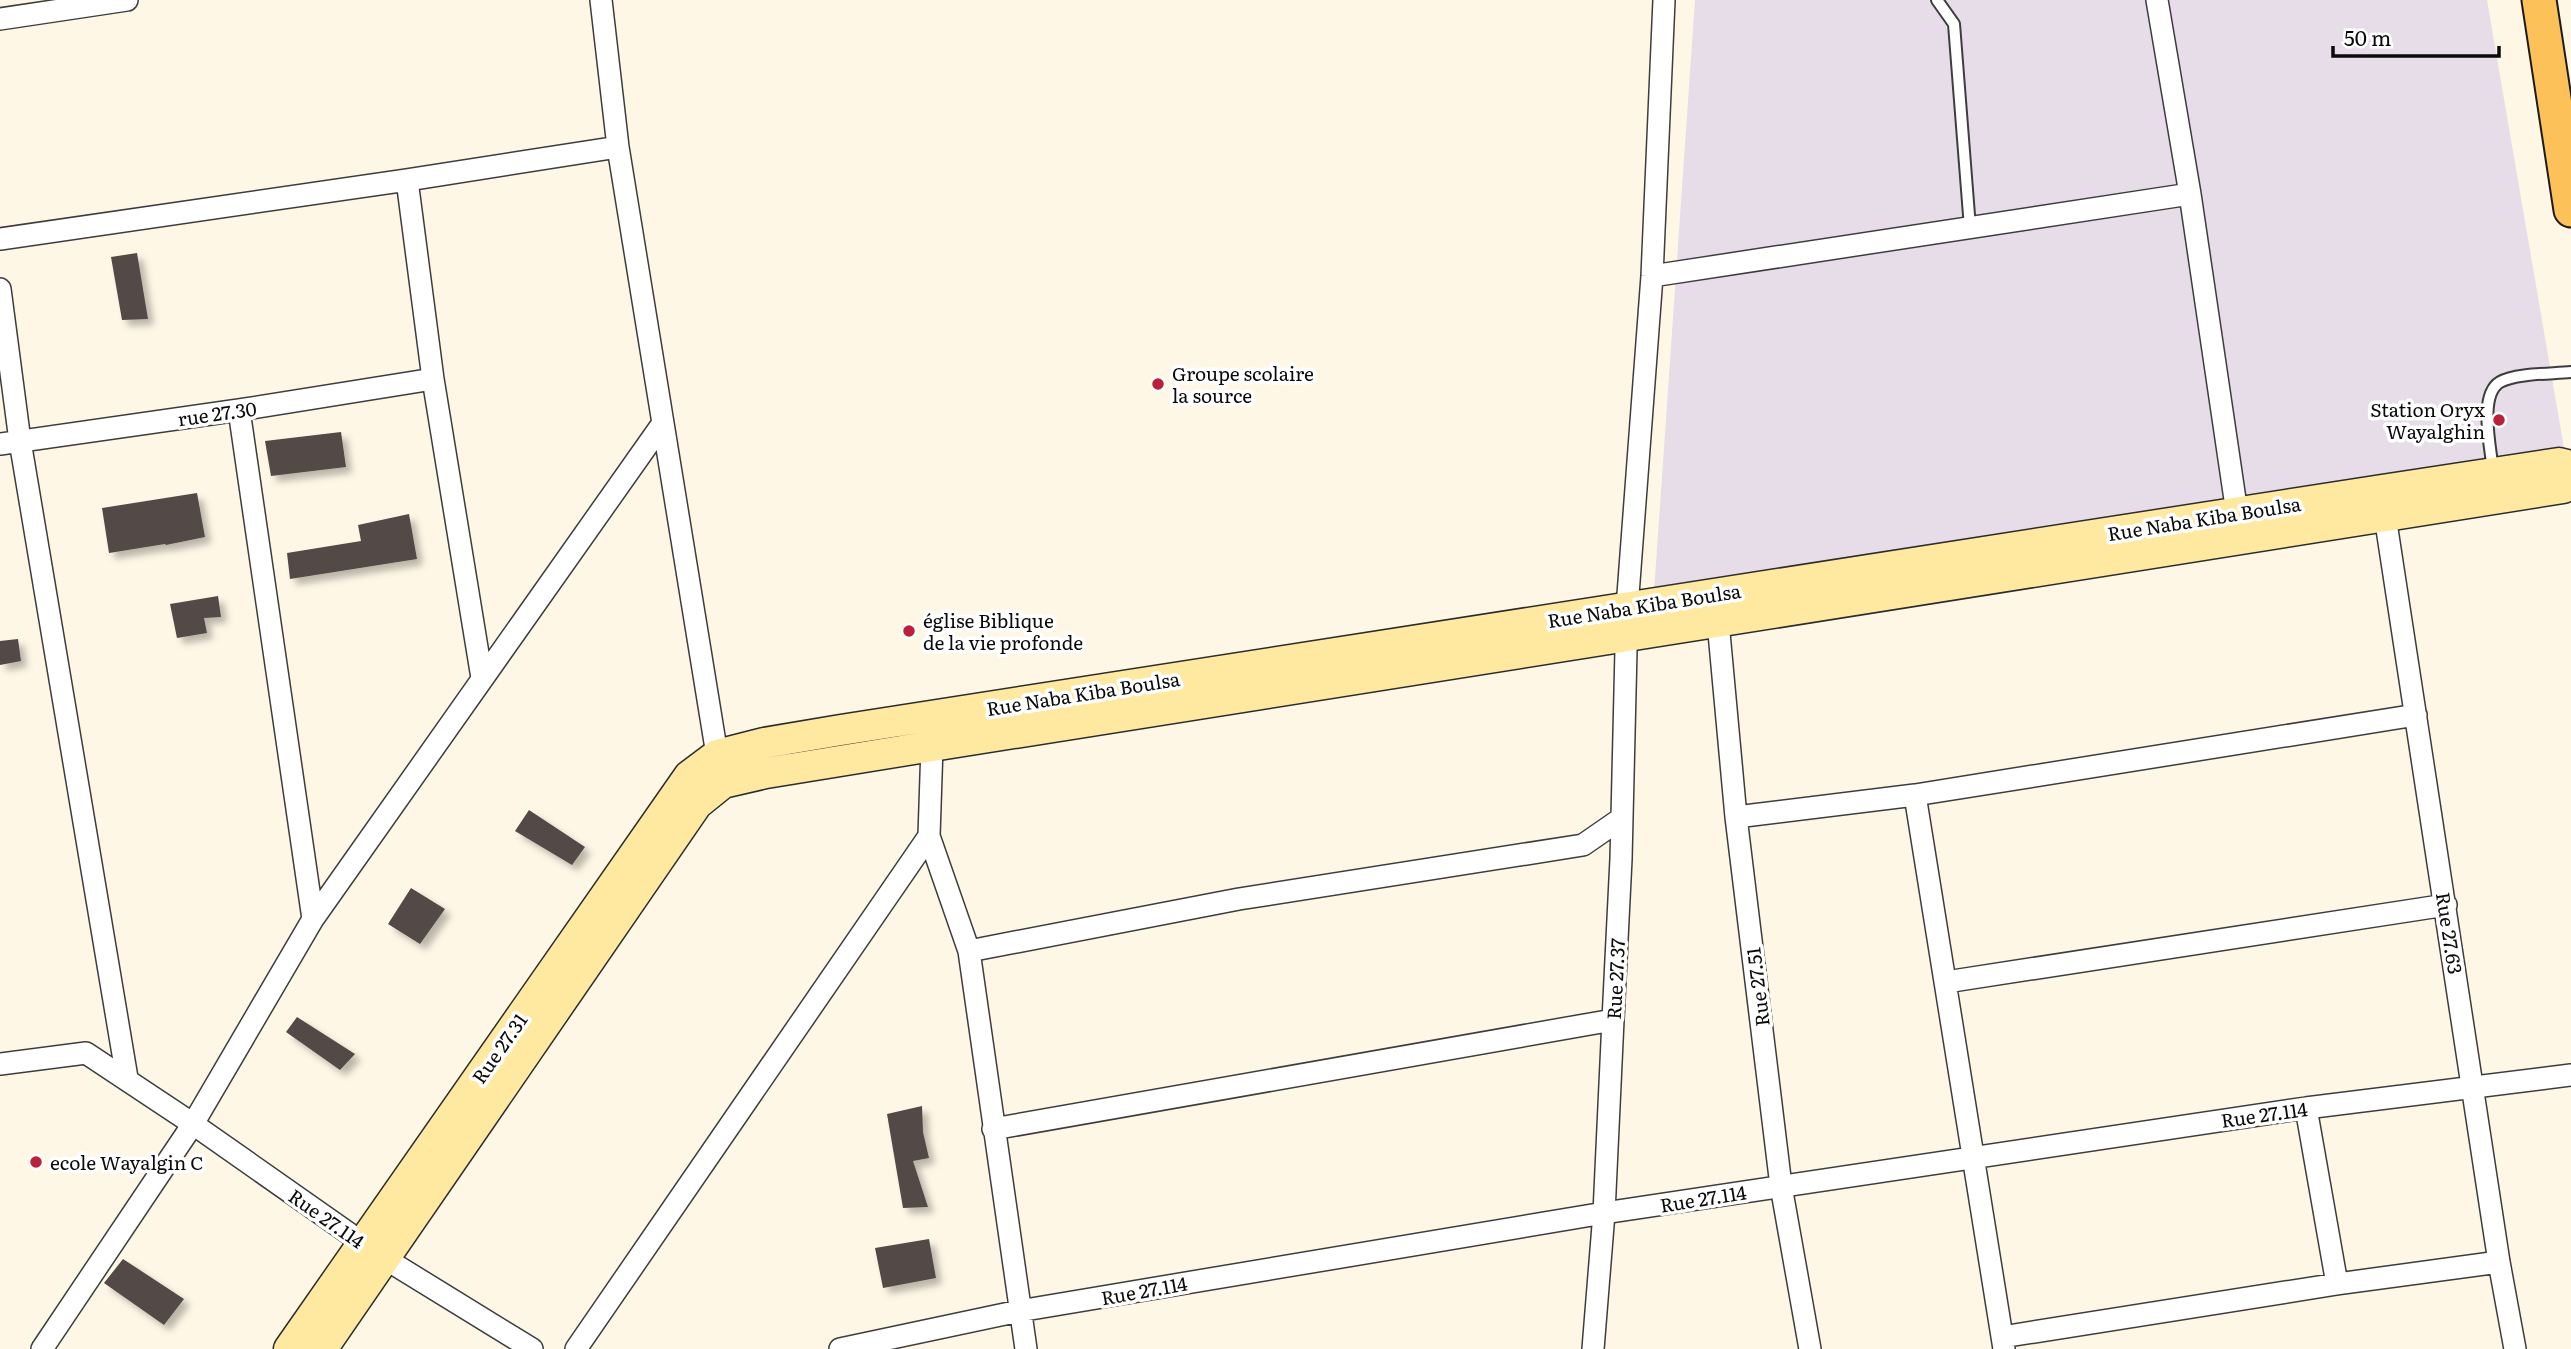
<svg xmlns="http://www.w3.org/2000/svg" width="2571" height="1349" viewBox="0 0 2571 1349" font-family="Literata,serif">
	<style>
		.industrial { fill: #e7dde9 }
		.building { fill: #524946; filter: url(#shadow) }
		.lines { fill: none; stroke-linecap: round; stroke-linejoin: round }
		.lane-casing { stroke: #3d3d3d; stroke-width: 14 }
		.street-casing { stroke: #3d3d3d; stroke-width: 24 }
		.secondary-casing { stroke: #2c2c2c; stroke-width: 33 }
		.primary-casing { stroke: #1b1b1b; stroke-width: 37 }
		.lane { stroke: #fff; stroke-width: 10 }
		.street { stroke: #fff; stroke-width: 21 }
		.secondary { stroke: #ffe9a1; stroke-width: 30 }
		.primary { stroke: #fcc159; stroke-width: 33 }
		.poi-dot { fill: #bb203a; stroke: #fff; stroke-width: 2.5 }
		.labels { text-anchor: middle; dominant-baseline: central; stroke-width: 7; stroke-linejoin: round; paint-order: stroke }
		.poi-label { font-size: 19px; fill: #0a0a0a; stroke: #fff; text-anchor: start }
		.street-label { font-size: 19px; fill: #0a0a0a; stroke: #fff }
	</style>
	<defs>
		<filter id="shadow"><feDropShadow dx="6" dy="6" stdDeviation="3.5" flood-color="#0004"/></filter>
	</defs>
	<rect width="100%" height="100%" fill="#fff7e6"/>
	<path class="industrial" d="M1695,0H2487L2565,454L1654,592Z"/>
	<path class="building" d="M137,253L148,319L122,320L111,257Z
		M341,432L346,467L271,476L265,441Z
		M197,493L205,537L166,545L165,544L109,553L102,508Z
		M409,514L417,559L290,579L287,553L361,541L358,525Z
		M218,596L221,617L204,618L207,633L177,638L170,604Z
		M18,639L21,661L0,665V641Z
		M529,810L585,847L572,865L515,831Z
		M411,888L445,909L420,944L388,924Z
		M297,1017L355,1054L340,1070L286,1032Z
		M922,1106L923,1132L929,1158L913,1161L928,1207L903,1208L887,1114Z
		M929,1239L936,1278L883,1288L875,1248Z
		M123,1259L184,1299L164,1325L104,1283Z"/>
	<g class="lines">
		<defs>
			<path id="lane" d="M1937,0L1954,24L1970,228
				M2493,471C2491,449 2478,395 2500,382C2516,373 2552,374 2571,372"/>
			<path id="street" d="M601,0L618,147L719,767
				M2157,0L2190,194L2237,513
				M0,19L127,0
				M407,180L433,379L482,678
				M0,239L407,180L618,147
				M1652,276L2190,194
				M0,289L20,441L127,1078
				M239,410L313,919
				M0,444L239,410L433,379
				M2385,516L2499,1262L2515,1349
				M1718,622L1736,817L1781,1186L1810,1349
				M932,746L929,836L969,951L1026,1349
				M1915,795L2004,1349
				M1736,817L1915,795L2416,715
				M969,951L1239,899L1583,845L1622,818
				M1946,982L2446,905
				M0,1064L86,1053L193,1124L384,1258L532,1349
				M2306,1108L2337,1284
				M993,1129L1613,1020
				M2002,1337L2337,1284L2499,1262
				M42,1349L193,1124L313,919L663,423
				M576,1349L929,836
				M840,1349L1019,1311L1604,1213L2306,1108L2571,1075
				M1593,1349L1604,1213L1613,1020L1621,859L1627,608L1652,276L1664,0"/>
			<path id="secondary" d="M289,1349L689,776L717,755L764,743L841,730L2382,490L2559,463L2571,466
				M322,1349L697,804L723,783L766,773L932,746L2563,488L2571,484"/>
			<path id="primary" d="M2539,0L2571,210"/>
		</defs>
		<use href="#lane" class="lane-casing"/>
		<use href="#street" class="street-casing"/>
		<use href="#secondary" class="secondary-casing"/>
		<use href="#primary" class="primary-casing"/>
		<use href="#lane" class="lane"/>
		<use href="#street" class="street"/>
		<use href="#secondary" class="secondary"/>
		<use href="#primary" class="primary"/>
	</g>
	<g class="poi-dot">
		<circle cx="1158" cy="384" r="7"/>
		<circle cx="2499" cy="420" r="7"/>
		<circle cx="909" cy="631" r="7"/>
		<circle cx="36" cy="1162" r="7"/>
	</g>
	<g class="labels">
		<g class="poi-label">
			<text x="1172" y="373">Groupe scolaire<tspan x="1172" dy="22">la source</tspan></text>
			<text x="2485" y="409" text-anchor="end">Station Oryx<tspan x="2485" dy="22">Wayalghin</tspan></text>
			<text x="923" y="620">église Biblique<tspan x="923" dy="22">de la vie profonde</tspan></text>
			<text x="50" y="1162">ecole Wayalgin C</text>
		</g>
		<g class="street-label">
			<text transform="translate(217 413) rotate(-8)">rue 27.30</text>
			<text transform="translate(2204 518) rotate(-9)">Rue Naba Kiba Boulsa</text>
			<text transform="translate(1644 605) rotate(-9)">Rue Naba Kiba Boulsa</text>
			<text transform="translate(1083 693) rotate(-9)">Rue Naba Kiba Boulsa</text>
			<text transform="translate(2450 933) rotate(81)">Rue 27.63</text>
			<text transform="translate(1615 979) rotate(-87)">Rue 27.37</text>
			<text transform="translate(1757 987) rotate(-97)">Rue 27.51</text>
			<text transform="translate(499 1048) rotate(-55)">Rue 27.31</text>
			<text transform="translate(2264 1114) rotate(-8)">Rue 27.114</text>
			<text transform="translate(1703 1198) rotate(-9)">Rue 27.114</text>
			<text transform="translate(327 1218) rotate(35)">Rue 27.114</text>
			<text transform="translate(1144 1290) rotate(-10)">Rue 27.114</text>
		</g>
	</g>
	<path d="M2333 46v10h166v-10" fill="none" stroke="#0a0a0a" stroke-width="3.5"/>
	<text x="2344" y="46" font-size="21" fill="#0a0a0a" stroke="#ffffff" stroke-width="5" paint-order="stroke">50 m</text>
</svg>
